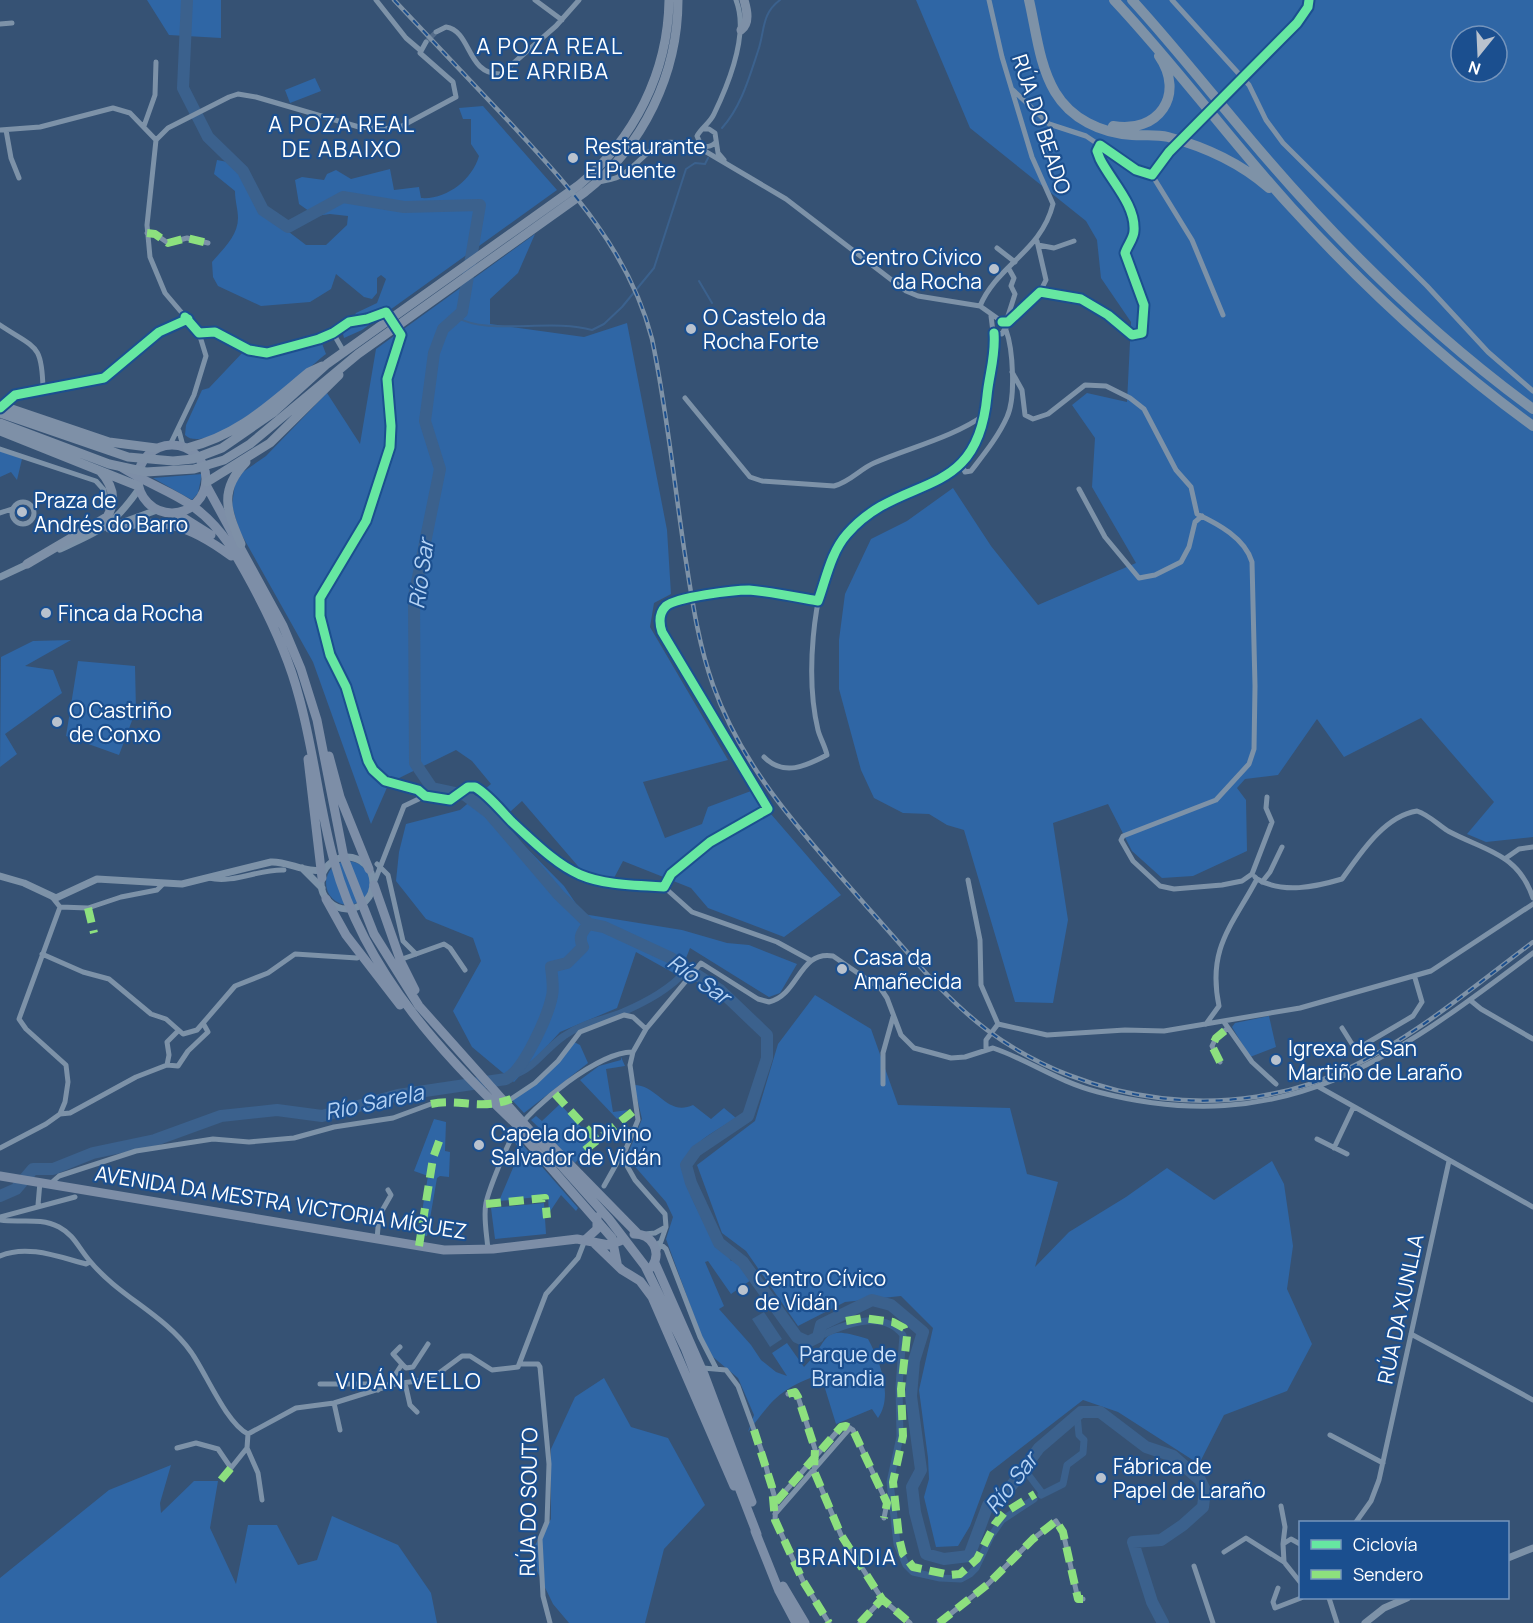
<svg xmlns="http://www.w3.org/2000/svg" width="1533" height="1623" viewBox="0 0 1533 1623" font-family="Manrope,sans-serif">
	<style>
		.green { fill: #2f66a5; fill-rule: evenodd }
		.water { fill: #3b618d }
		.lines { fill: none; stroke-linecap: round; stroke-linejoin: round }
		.stream { stroke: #3b618d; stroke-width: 2 }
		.canal { stroke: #3b618d; stroke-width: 7 }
		.river { stroke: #3b618d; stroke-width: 12 }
		.minor-tunnel { stroke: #546c89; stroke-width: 5; stroke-dasharray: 5 2.5; stroke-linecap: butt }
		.minor { stroke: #7d92a8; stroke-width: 5 }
		.tertiary { stroke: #7d92a8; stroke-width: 7 }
		.primary { stroke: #7d8ea7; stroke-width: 9 }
		.trunk { stroke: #7e90a7; stroke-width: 9 }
		.motorway { stroke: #7e92a7; stroke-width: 10 }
		.rail-casing { stroke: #7e92a7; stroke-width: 4.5 }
		.rail { stroke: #1b4f8f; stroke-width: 2; stroke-dasharray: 7; stroke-linecap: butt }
		.quiet { stroke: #8de07e; stroke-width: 8; stroke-dasharray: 15 8; stroke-linecap: butt }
		.cycleway-casing { stroke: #1b4f8f; stroke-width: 13 }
		.cycleway { stroke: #66e7a1; stroke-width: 9 }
		.poi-dot { fill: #b9c2ce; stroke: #1b4f8f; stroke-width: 2 }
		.labels { text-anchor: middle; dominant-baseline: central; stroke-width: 4.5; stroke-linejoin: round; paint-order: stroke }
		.street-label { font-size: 21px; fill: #fff; stroke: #1b4f8f }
		.poi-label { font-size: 21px; fill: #fff; stroke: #1b4f8f; text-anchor: start }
		.park-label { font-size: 21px; fill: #cfe3fa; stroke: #1b4f8f }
		.neighbourhood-label { font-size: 22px; letter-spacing: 1.5px; fill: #fff; stroke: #1b4f8f }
		.water-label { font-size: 22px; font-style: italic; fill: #b5d3f5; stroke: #1b4f8f }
	</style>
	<rect width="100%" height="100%" fill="#365274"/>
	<path class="green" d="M147,0H221V38L169,35Z
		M916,0H1533V837L1486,842L1467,834L1494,802L1421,718L1344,757L1317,719L1278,775L1245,779L1237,788L1246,800L1247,851L1193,876L1162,878L1132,851L1108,804L1053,823L1068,920L1053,1003L1015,1002L964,830L947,825L929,814L903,813L874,798L861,770L839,689V640L845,594L871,539L907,521L953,488L991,546L1038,605L1136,563L1092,487L1095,438L1072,405L1087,393L1127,402L1131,322L1101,278L1097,240L1086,221L970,128ZM1461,36H1497V72H1461Z
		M315,78L321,91L290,103L285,90Z
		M483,106L557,190L362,330L344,338L343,334L356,313L377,303L386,279L381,275L377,278V293L372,299L364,297L336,274L331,289L310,302L261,306L218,286L213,277L212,262C223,249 238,236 238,218C238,209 235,201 235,191L214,174L217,160L233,163L242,174L252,197L268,216L306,245H326L347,225L348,216L330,214L316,216L299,204L295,180L302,177L324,180L327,174L336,170L351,179L390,169L394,190L419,187L421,198C446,200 472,180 479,156L471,144V119H463L459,108Z
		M535,234L518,273L490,299V324L584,337L627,323L667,530L671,594L654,603L650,627L728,760L643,782L665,838L702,824L708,807L751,791L841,895L784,937L708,908L691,888L623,861L614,878L583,872L522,801L500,821L564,886L583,914L682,930L727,943L749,945L797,964L780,993L769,997L690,948L679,976L636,952L617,1008L560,1032L514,1082L472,1047L453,1011L481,961L473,938L426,919L396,881L399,852L406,824L460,810L491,784L472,761L456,750L389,783L371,824L313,662L239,530L232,505L235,484L243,472L266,456L327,393L360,444L376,349Z
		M321,341L326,354C304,371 209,459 185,435L186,425L202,390L209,388L244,351L270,355Z
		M0,450L22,459L17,480L11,472L0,477Z
		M202,474L198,493L192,500L153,478Z
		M71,640L25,666L53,670L62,693L5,734L17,754L0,767L1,657L33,641Z
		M78,661L135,666L136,710L119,755L66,736Z
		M326 883a22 22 0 1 1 44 0a22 22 0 1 1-44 0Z
		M815,995L871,1029L898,1105L1010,1108L1027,1174L1058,1182L1035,1267L1069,1232L1126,1197L1167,1168L1214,1200L1272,1161L1284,1184L1293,1246L1287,1289L1312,1344L1287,1391L1224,1415L1199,1464L1118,1412L1083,1400L990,1472L970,1526L958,1546L936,1547L924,1497L929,1479L928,1458L919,1390L933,1328L901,1296L845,1302L798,1326L746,1251L722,1233L697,1165L755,1121L778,1044Z
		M1269,1016L1276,1047L1250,1057L1232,1027L1235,1023Z
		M574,1042L580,1045L588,1063L524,1113L512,1100L538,1083Z
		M621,1057L625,1066L606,1069L613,1112L628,1110L617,1119L580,1080L599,1066L621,1060Z
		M634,1085C658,1085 667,1117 693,1105L711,1119L724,1108L736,1118C722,1127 705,1136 694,1147C668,1172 704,1218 716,1244L724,1249L731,1261L735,1259L751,1280L731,1294L708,1261L705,1262L724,1306L719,1309L751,1345L761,1360L776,1372L787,1376L772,1353L787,1343L804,1367C832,1339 818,1323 868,1339C879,1359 894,1396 878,1418L872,1409L836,1424L823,1382L815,1376C777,1391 772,1401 748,1432L754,1415L738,1378L713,1357L701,1335L666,1239L673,1217L666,1202L631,1162L629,1151L642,1119Z
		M560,1104L594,1141L575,1163L531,1120L536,1116L542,1121Z
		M434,1119L446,1122L445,1151L450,1152L449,1177L440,1176L437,1178L427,1236L418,1235L428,1176L414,1171Z
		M516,1137L578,1208L576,1211L561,1195L549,1213L548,1196L499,1201L515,1163L518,1147L515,1143Z
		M544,1203L546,1234L495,1239L491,1208Z
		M604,1378L631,1427L668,1438L705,1505L664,1549L645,1623H569L553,1604L537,1571L535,1545L551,1519V1449L575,1397Z
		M171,1465L160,1503L161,1513L194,1481H218L210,1528L236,1584L248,1525H277L298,1565L317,1560L332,1516L398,1545L431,1593L437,1623H0V1578L109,1490Z"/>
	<path class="water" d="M764,1312L782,1339L770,1347L752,1319Z"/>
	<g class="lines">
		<path class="stream" d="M722,128C741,107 749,78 758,51C765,31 761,14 780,0
			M699,281L712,303
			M456,317C488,336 551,318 592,330L604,324L622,307L654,268L686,169L695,163L705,164L708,158"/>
		<path class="canal" d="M514,1075C535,1068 545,1049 564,1036C582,1023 603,1020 623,1012C648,1001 670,989 688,969
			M818,1337C842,1325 883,1308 903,1335L899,1386L900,1437L890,1482L897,1544L906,1565L913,1572L940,1578L961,1579L970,1574L976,1568L991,1536L1002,1520L1034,1499
			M1024,1469L1043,1494
			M1041,1495L1063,1484L1067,1465L1083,1453L1084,1440L1079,1435L1077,1415"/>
		<path class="river" d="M187,0L183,88L208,137L243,171L263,210L288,227L343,197L404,207L480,205L462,312L443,329L434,353L425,421L440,469L414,597L415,763L432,788L465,795L489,813L559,895L589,924L604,927L671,958L720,990L767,1035V1058L748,1116L696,1151L686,1165L691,1183L719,1243L743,1262L797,1337L808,1342L818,1337L821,1325L872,1300L891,1305L923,1332L914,1361L911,1396L921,1470L912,1487L915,1512L926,1554L944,1559L969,1556L988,1505L1012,1485L1039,1448L1081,1412H1100L1146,1447L1173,1456L1200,1480L1205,1490L1203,1507L1183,1525L1161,1540L1133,1542L1152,1602L1163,1623
			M0,1196L16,1189L33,1169H53L93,1153L155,1140L221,1116L277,1110L322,1116L398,1095L506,1079C524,1070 548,1016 552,996C554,988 552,976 551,967L567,963L583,947C578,937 582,931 589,924"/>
		<path class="minor-tunnel" d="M426,42L436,32"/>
		<path class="minor" d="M376,0L406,38L420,50
			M535,0L562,20
			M736,0C749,33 729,83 714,114C710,123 701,128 697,136L703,150L786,199L906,291L918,296L980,306L1004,323L1006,328
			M1172,0L1249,85L1266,120L1283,143L1427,286L1488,352L1533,391
			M0,24L12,23
			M436,32L446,27C472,31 466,75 501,74L556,26L579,0
			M1013,90L1049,124L1086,136L1136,170L1152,175L1192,240L1223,315
			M144,126L155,95L156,62
			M703,129H709L715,133L718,153L724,160
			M0,130L40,127L113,108L130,113L156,140
			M6,130L11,158L19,178
			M156,140L168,128L229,97L238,94L256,97L359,127L384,129L402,126L456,97L453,82L420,53L426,42
			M156,140L147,225L150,257L165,293L199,333L206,356L194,395L170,445
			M1152,175L1169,152L1297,23L1308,7L1309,0
			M599,182C605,180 612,180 618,177C635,169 645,150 664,143C680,138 703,154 715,143
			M147,233L155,234L168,243L187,238L208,243
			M1038,245L1054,248L1074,241
			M997,248L1015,262
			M1040,292L1081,299L1108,315L1132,335H1139L1144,330V305L1125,253C1127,246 1134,238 1134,231C1136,205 1111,181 1100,159L1097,151L1100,145
			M980,306C997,265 1041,252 1053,204L1032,157L1002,57L989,0
			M991,316L993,332L1002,334L1008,322L1040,292L1046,280L1037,241
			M1008,322L1007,319L1015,294L1011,286L1014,278L1009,269
			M0,325C36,349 42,343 43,389
			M199,333C223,330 234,349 256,352C280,356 310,340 333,333L344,352
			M1012,372L1022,390L1025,415L1033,419L1048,414L1085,385L1106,386L1130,398L1144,409L1176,470L1191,487L1197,514C1218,524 1245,538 1252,562L1255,686L1254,749L1249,764L1216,800L1123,836L1121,840L1133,861L1160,886L1174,889L1222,885L1242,881L1252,874L1272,822L1266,808L1267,797
			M685,398L750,477L762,481L834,486C850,482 860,469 874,463C911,447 952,438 986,414
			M2,405L18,394L104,378L159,332L188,319
			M179,431L183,446
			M0,449L96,481L104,490L106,507
			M962,465L965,472L971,471C984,454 998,437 1007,417C1016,398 1013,349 1006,330
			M1079,489L1105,537L1139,578L1155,575L1181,562L1189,547L1195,522L1202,516
			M12 513a11 11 0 1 1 22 0a11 11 0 1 1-22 0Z
			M0,513L12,509
			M764,757C784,777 806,766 827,755C825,746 820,738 818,730C806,680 811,593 837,547C847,531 864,517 879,506C904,489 942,487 964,463C985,439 996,365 994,333
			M1506,858L1519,849L1533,847
			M377,864L388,875L403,941L416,954
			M209,878C233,884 259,869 284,870
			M1257,879C1283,894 1315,887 1342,879C1360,854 1384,816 1417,811C1429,815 1437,824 1448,831C1485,851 1518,853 1533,898
			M968,880L980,940L981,985L998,1024
			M1262,882L1270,872L1282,847
			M374,883L404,806L425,796L454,799L472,786L479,789L554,861L574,873L607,884L664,887L692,912L777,942L810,960
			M664,887L671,874L710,842L768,809L662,632C659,623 659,613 666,606C677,597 734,590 749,590C772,592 796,597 818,601
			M52,897L60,907L88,908L121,897L157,890L162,885
			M42,954L83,972L109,979L151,1014L166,1019L183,1034L197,1030L235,986L268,973L295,954L357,958
			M405,958L444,944L450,948L465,970
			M1470,1000L1481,1009L1533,1039
			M1224,1022L1252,1062L1276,1084
			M998,1024L1047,1035L1125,1030L1164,1031L1300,1008L1431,971L1533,904
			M1206,1024L1219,1006C1207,948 1232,926 1257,879L1255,877
			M1342,1028L1352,1044L1362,1046L1413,1016L1422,1002L1415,978
			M986,1049V1040L998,1024
			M1220,1062L1212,1046L1216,1038L1228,1028
			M167,1065L169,1055L167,1042L177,1032
			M883,1084V1053L893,1017
			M1319,1087L1533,1207
			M511,1099L535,1083L558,1061L580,1032L624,1015L633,1017L646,1029
			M60,1114L70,1113L136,1077L167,1065L178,1066L188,1051L208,1032L203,1023
			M1317,1139L1347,1154
			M0,1148L46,1124L60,1114L65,1102L68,1082L66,1065L26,1029L19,1019L60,907
			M1334,1148L1353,1108
			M50,1184L59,1176L136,1151L213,1139L249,1142L294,1138L334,1127L393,1118L431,1104
			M604,1186L618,1161L624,1155
			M38,1205L40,1182
			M0,1217L75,1197
			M0,1220C20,1223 40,1217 59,1227C74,1235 78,1247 89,1260C119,1297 164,1314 191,1352C206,1373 226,1423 248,1434
			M645,1234L655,1233L664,1228
			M377,1239L379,1216L391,1195L388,1190
			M659,1243L666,1249L700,1337L716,1368
			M488,1250C487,1235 483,1217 486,1203C489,1189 506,1147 514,1134C531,1106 600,1051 633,1052
			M658,1250L666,1227L665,1214L635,1180L626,1164L625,1151L638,1120L630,1065L633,1052L646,1029L701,963L758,999L769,1002C799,995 799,950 833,956L881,989L887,998L901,1035L914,1048L951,1058L965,1057L993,1048C1029,1060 1058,1082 1098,1092C1284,1140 1391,1060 1533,953
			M0,1256C27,1244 59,1257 86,1264L90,1262
			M1411,1334L1533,1400
			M400,1347L393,1354L402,1364
			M520,1364H538L540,1367L549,1464L547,1522L540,1539L543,1596L550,1623
			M703,1368L726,1370L738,1386L761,1449L776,1502L775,1520L803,1581L829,1623
			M405,1383L410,1405L417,1412
			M320,1384H373L378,1390
			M388,1386L402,1364L406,1368L413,1367L428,1344
			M788,1394L795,1392L798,1397L815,1449L814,1471L841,1535L882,1599L910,1623
			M334,1403L340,1430
			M248,1434L296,1408L334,1403L395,1384L424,1380L439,1373L462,1356H470L492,1370L518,1367L546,1294L578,1258L585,1240
			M1330,1435L1383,1463
			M177,1448L196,1443L218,1449L231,1468L247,1448L248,1434
			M247,1448L258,1473L262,1500
			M776,1502L841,1427L846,1426L853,1430L887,1503L884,1518
			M1281,1506L1285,1527L1283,1544
			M775,1514L850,1428
			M1356,1522L1371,1501L1379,1480L1449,1161
			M1224,1552L1246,1538L1284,1562L1300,1582
			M1284,1562L1283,1544L1291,1539L1300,1544
			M1194,1566L1213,1623
			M1278,1588L1273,1602L1275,1608L1301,1598
			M1329,1598L1337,1623
			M860,1623L882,1599
			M939,1623L988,1584L1033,1539L1056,1521L1063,1532L1078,1599H1083"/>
		<path class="tertiary" d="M121,523L157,510
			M60,549C102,530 112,527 139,489
			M0,577L30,563
			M321 883a26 26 0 1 1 52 0a26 26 0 1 1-52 0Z
			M302,868L322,888
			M0,876L24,883L56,898L97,879L182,884L271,862C288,861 309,875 325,869
			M1508,1558L1533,1548
			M1365,1623L1384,1608L1407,1598"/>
		<path class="primary" d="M138 479a34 34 0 1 1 68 0a34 34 0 1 1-68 0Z
			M121,467C166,495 196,496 229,544C256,589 286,646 299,697C314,751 319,807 334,861C365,974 448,1062 532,1139
			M206,485L283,626L301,669L317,720L344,858L374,934L419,1006L609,1219L645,1266L685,1348L757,1534
			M176,513L211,535
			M109,528C162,517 188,524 231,556
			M329,756L340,797L369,869
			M308,759L322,878
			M374,885L401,962L415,990
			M326,899L346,935L400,1005
			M524,1137L612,1238L617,1263
			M545,1139L638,1234
			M0,1176L444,1250L493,1249L577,1239L609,1245L620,1241
			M634,1234C652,1234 662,1251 652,1267
			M585,1240L597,1229V1217
			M594,1243L622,1270L640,1281L652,1297L734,1486
			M655,1263L704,1374L752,1502
			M755,1531L779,1591L796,1623
			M783,1586L805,1623"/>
		<path class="trunk" d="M741,30C750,23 747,10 744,0
			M0,405L109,442L156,448
			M0,413L128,457L173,461L193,459L222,448L274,412L327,364L579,185C634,139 668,73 669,0
			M0,423L109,464L146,472L194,469L224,460L250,444L358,354L585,192C643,146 678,74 678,0
			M0,431L138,486
			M187,448C239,435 269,405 309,372L322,366
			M207,482L270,443L339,375
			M241,544C227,511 218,491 246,462
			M27,564L107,517C117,500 113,485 100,471"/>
		<path class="motorway" d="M1029,0C1036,30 1039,65 1055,92C1071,119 1101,133 1132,135C1144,136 1156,134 1168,137C1206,147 1239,162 1269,188
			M1114,0C1176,66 1230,140 1291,207C1364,287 1445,362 1533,426
			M1132,0C1173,45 1211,93 1250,139C1334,239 1428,332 1533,409
			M1113,126C1158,134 1186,95 1159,56"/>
		<defs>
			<path id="rail" d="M394,0C434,42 474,85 514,127C573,191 630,253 652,339C667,410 674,483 685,555C692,599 698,643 713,685C744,773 809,840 869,909C906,950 942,996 987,1030C1088,1105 1232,1124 1347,1069C1415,1037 1473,987 1533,942"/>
		</defs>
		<use href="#rail" class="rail-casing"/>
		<use href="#rail" class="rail"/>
		<path class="quiet" d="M147,233L155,234L168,243L187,238L208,243
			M88,908L94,933
			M1220,1062L1212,1046L1216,1038L1228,1028
			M555,1094L597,1140
			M431,1104C460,1098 480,1111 511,1099
			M585,1150L636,1109
			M486,1204L545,1198L547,1218
			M419,1246L433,1158L441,1136
			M846,1321L863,1318L893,1322L904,1328L907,1336L901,1389L903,1436L893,1482L899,1538L903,1554L913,1567L950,1575L960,1574L977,1559L995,1524L1004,1513L1035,1494
			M788,1394L795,1392L798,1397L815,1449L814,1471L841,1535L882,1599L910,1623
			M754,1430L772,1487L775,1520L803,1581L829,1623
			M221,1480L231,1468
			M776,1502L841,1427L846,1426L853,1430L887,1503L884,1518
			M860,1623L882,1599
			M939,1623L988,1584L1033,1539L1056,1521L1063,1532L1078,1599H1083"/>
		<defs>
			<path id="cycleway" d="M185,317L199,333L215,332L249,350L267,353L319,339L333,333L349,322L367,319L386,312L401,335L387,379L391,426L390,447L366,521L320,598V616L330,655L346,687L368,761L373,770L385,781L418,790L425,796L450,800L468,787H475C489,795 501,811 512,822C574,880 581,883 664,887L671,874L710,842L768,809L662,632C659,623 659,613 666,606C677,597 734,590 749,590C772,592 796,597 818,601C826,579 831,552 847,534C902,471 977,504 987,396C989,374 996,356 994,333
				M1002,322H1008L1040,292L1081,299L1108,315L1132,335L1142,333L1144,305L1125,253C1127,246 1134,238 1134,231C1136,205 1111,181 1100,159L1097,151L1100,145L1136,170L1152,175L1169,152L1297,23L1308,7L1309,0
				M0,408L15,395L104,378L159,332L188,319"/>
		</defs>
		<use href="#cycleway" class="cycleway-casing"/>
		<use href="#cycleway" class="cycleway"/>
	</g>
	<g class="poi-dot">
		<circle cx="573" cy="158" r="6"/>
		<circle cx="994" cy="269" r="6"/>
		<circle cx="691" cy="329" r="6"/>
		<circle cx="22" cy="512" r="6"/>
		<circle cx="46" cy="613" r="6"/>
		<circle cx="57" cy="722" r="6"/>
		<circle cx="842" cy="969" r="6"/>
		<circle cx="1276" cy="1060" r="6"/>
		<circle cx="479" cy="1145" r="6"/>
		<circle cx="743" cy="1290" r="6"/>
		<circle cx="1101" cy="1478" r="6"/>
	</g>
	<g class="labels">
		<g class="street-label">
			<text transform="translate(1042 124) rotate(72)">RÚA DO BEADO</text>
			<text transform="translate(281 1202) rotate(9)">AVENIDA DA MESTRA VICTORIA MÍGUEZ</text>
			<text transform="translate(1400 1309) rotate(-78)">RÚA DA XUNLLA</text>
			<text transform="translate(528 1502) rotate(-89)">RÚA DO SOUTO</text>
		</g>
		<g class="poi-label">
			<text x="585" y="146">Restaurante<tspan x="585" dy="24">El Puente</tspan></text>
			<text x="982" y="257" text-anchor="end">Centro Cívico<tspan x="982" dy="24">da Rocha</tspan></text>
			<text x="703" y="317">O Castelo da<tspan x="703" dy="24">Rocha Forte</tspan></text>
			<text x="34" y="500">Praza de<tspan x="34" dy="24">Andrés do Barro</tspan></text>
			<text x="58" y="613">Finca da Rocha</text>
			<text x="69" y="710">O Castriño<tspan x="69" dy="24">de Conxo</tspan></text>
			<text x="854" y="957">Casa da<tspan x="854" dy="24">Amañecida</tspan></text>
			<text x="1288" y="1048">Igrexa de San<tspan x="1288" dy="24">Martiño de Laraño</tspan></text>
			<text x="491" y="1133">Capela do Divino<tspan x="491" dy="24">Salvador de Vidán</tspan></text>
			<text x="755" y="1278">Centro Cívico<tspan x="755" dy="24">de Vidán</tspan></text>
			<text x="1113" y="1466">Fábrica de<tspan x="1113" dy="24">Papel de Laraño</tspan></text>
		</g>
		<g class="park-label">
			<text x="848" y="1354">Parque de<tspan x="848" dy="24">Brandia</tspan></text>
		</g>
		<g class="neighbourhood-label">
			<text x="550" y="46">A POZA REAL<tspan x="550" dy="25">DE ARRIBA</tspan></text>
			<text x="342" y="124">A POZA REAL<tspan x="342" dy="25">DE ABAIXO</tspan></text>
			<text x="409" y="1381">VIDÁN VELLO</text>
			<text x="847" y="1557">BRANDIA</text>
		</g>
		<g class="water-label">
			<text transform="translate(421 574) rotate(-82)">Río Sar</text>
			<text transform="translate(699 979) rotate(35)">Río Sar</text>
			<text transform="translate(374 1102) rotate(-12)">Río Sarela</text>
			<text transform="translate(1011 1483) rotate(-52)">Río Sar</text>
		</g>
	</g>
	<rect x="1299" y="1521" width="210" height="78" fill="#1b4f8f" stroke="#7695bc" stroke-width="1.5"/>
	<rect x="1311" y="1540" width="30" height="9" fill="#66e7a1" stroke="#7695bc" stroke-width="1.5"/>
	<text x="1353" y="1551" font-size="18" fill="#ffffff">Ciclovía</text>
	<rect x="1311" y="1570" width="30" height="9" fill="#8de07e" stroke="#7695bc" stroke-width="1.5"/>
	<text x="1353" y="1581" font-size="18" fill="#ffffff">Sendero</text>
	<g transform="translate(1479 54) rotate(198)"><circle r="28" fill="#1b4f8f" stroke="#7695bc" stroke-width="1.5"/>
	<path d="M0-4.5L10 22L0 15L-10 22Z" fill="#b9c2ce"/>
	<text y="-9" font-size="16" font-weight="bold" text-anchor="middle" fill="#ffffff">N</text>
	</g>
</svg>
